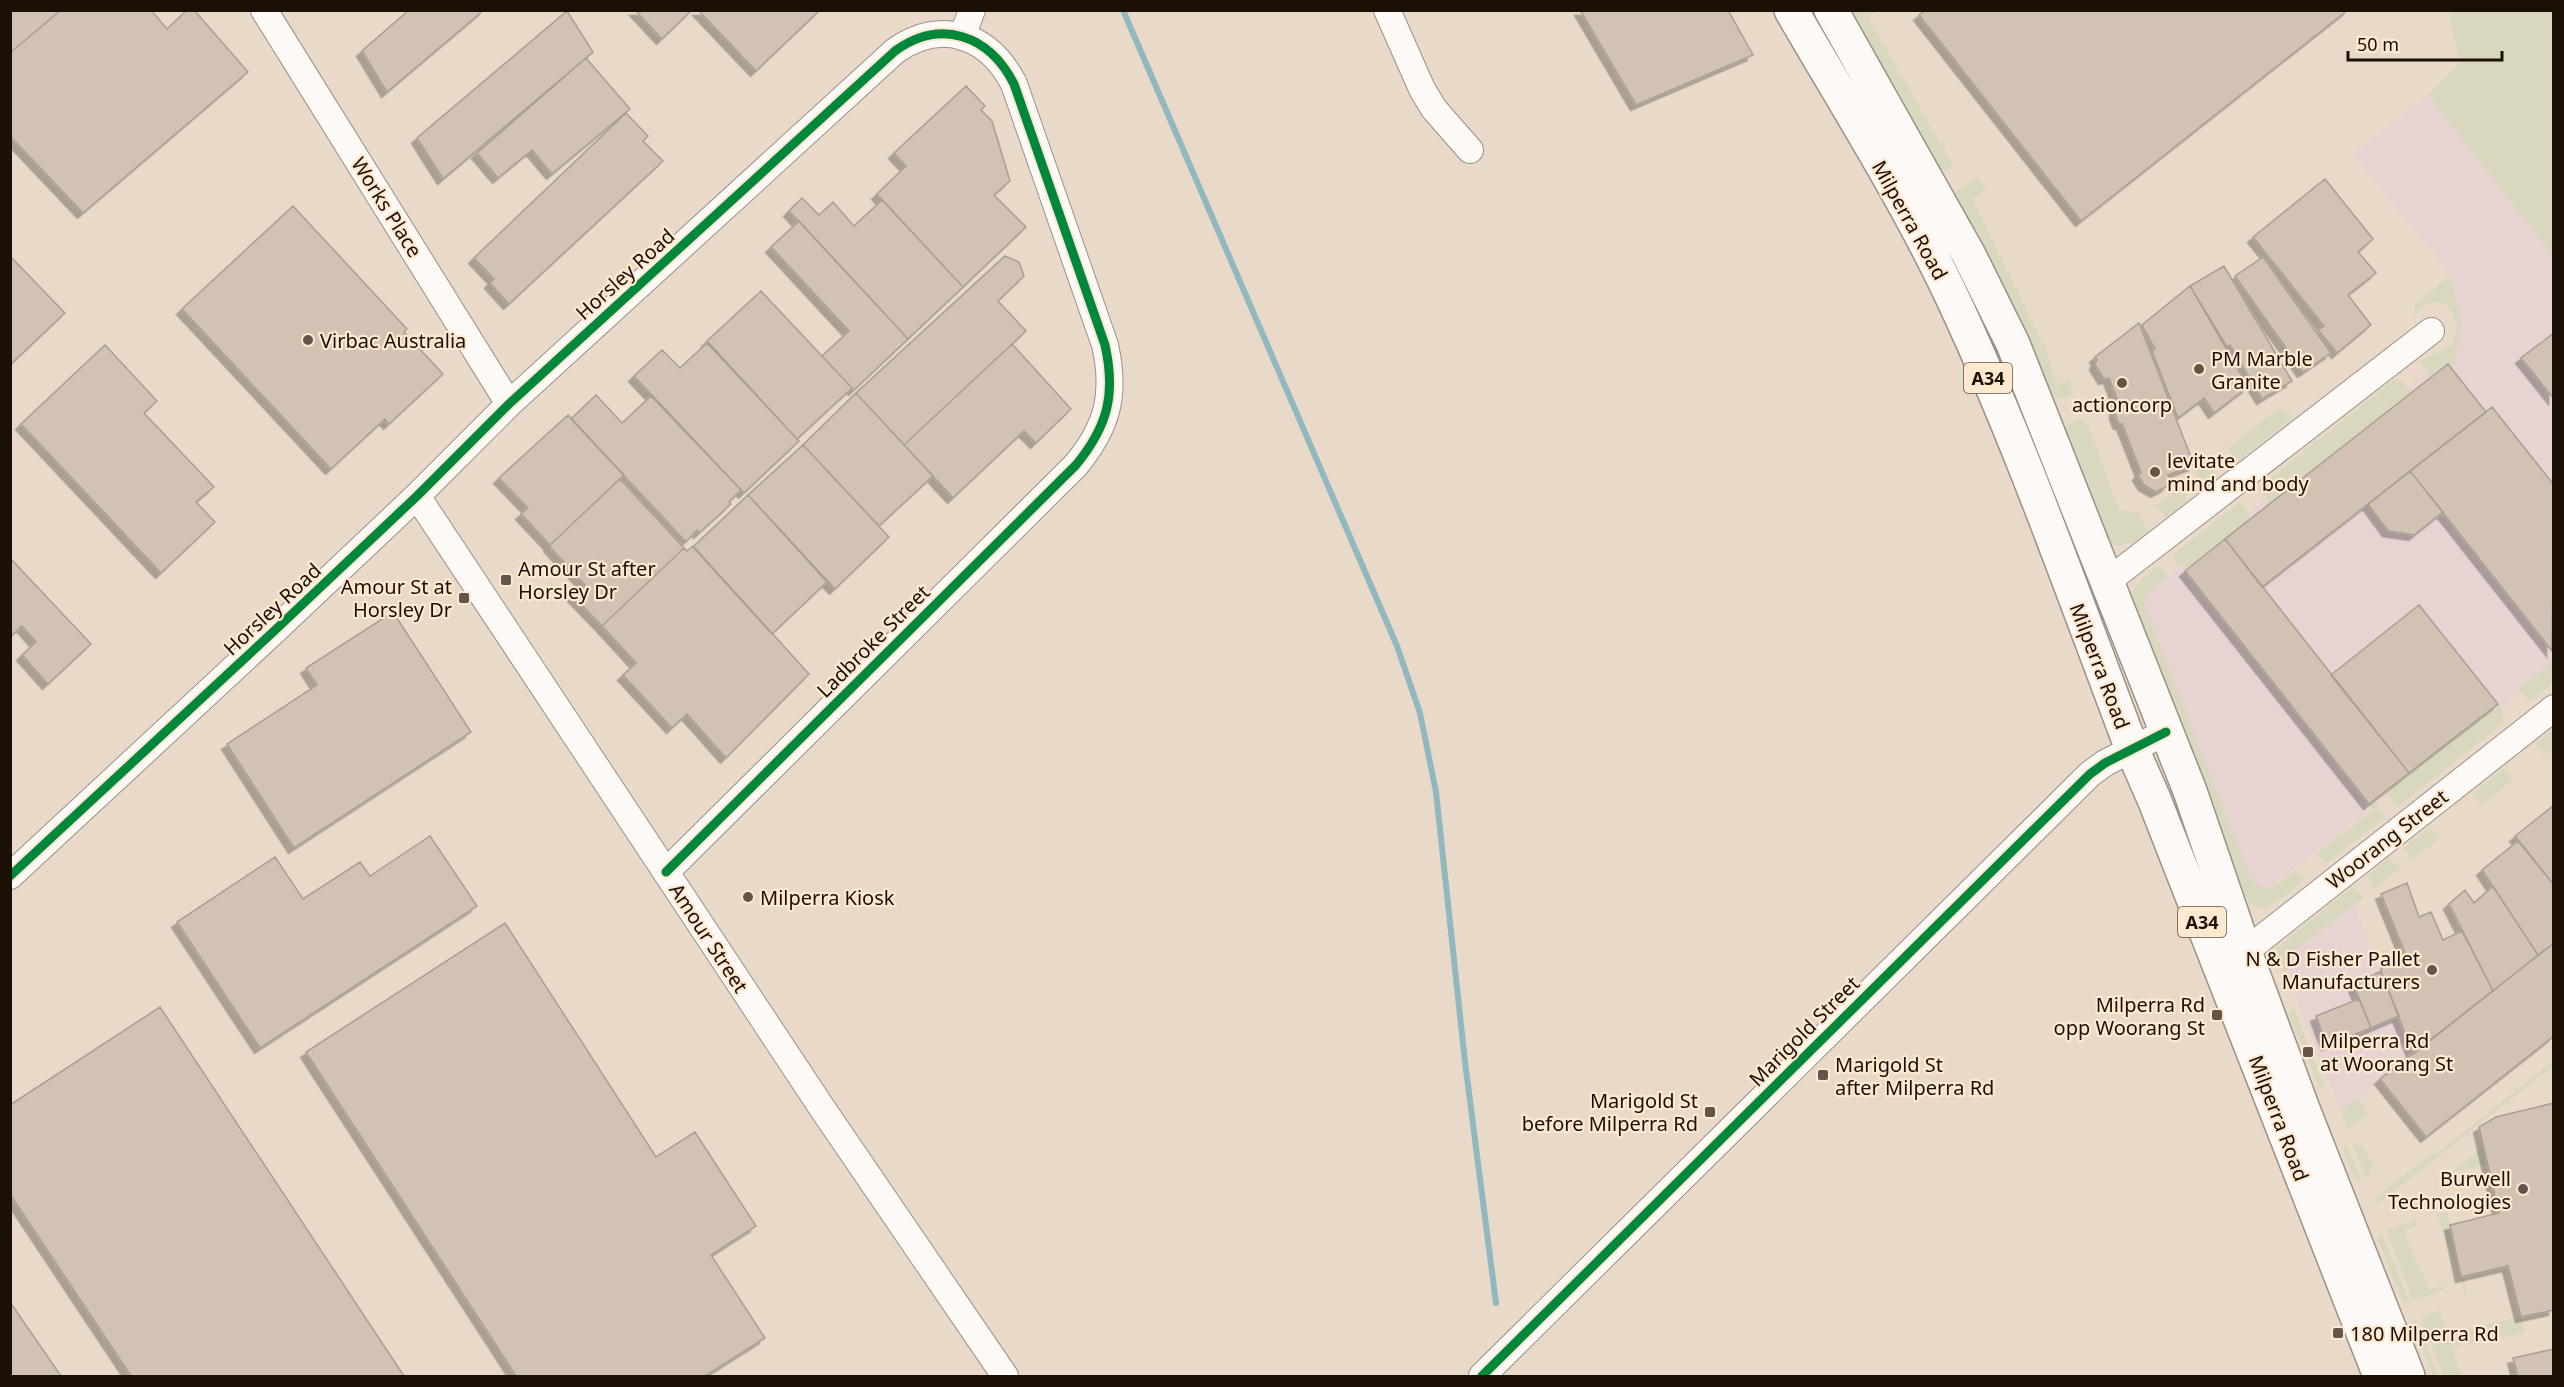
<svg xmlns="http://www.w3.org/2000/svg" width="2564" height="1387" viewBox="0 0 2564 1387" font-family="'Noto Sans',sans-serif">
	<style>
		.commercial { fill: #e7d3d2 }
		.green { fill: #d9d8bf }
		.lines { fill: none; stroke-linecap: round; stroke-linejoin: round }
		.stream { stroke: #92b8bf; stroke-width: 6 }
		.building { fill: #d1c2b3; stroke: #aa9f93; stroke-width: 1.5; filter: url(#shadow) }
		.minor-casing { stroke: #9d9084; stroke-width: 28 }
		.trunk-casing { stroke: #9d9084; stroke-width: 36 }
		.minor { stroke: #fcf9f7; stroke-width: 26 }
		.trunk { stroke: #fcf9f7; stroke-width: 33 }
		.cycleway-casing { stroke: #ffe8d0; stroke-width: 13 }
		.cycleway { stroke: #00873e; stroke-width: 9 }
		.poi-dot { fill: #62564a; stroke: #ffe8d0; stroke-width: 2 }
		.labels { text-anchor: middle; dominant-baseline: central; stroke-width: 4.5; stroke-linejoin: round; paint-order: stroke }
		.shield { fill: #ffe8d0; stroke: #5f5143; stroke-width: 1.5 }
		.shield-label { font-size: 18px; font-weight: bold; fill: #1a1006 }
		.street-label { font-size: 20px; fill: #1a1006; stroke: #ffe8d0 }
		.poi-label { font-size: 20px; fill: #1a1006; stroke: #ffe8d0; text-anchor: start }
	</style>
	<defs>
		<filter id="shadow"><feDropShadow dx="-5.5" dy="5.5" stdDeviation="0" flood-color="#0004"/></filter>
	</defs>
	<rect width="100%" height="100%" fill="#e9d9c9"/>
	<path class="commercial" d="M2428,95L2553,256V667L2268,889L2252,884L2160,656L2142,597L2450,354L2456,360L2461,322L2451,275L2353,154Z
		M2354,904L2413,1054L2341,1111L2288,976L2287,966L2293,952Z"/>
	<path class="green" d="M1850,11H1878L1868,18L1955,168L1942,172Z
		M2448,11H2553V256L2428,95L2460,63Z
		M1978,178L1986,190L1972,199L2045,347L2057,386L2069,377L2073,393L2069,397L2050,399L2013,310L1954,192Z
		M2451,275L2461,322L2456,361L2450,366L2447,364L2431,377L2419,361L2451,346C2470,316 2436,284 2415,315L2414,305Z
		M2395,379L2402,381L2411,393L2270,503L2258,488Z
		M2279,408L2294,417L2240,460L2232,456L2228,448Z
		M2075,420H2082L2088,425L2119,510L2139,512L2148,532L2133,542L2116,546L2108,540L2062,429Z
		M2208,453C2218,470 2222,474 2206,487C2195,482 2198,474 2194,465Z
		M2184,483L2187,491L2186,502L2167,517L2155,506Z
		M2240,502L2252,518L2187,569L2184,565L2180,568L2173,558L2175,553Z
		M2157,567L2162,568L2169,576C2158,584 2145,591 2145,606L2252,882L2271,889L2297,869L2304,880C2285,895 2259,926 2243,892L2140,631C2128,593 2125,592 2157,567Z
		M2553,662V683L2531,701L2517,689Z
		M2498,704L2502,710L2504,723L2397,807L2385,791Z
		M2553,729V748L2544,755L2536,743Z
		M2504,768L2513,780L2481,806L2472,794Z
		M2373,801L2385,817L2327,863L2316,854L2373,810L2369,804Z
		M2431,826L2440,838L2412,860L2404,848Z
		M2389,858L2401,868L2373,890L2368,875Z
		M2353,887L2364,897L2293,952L2288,959L2287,972L2283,971L2276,948Z
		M2294,1007L2310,1049L2306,1050L2308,1055L2311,1054L2326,1089L2319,1088L2288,1012Z
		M2553,1061V1066L2378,1204L2376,1197L2434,1152L2436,1154Z
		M2358,1097L2368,1115L2348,1130L2341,1111Z
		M2352,1144L2360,1145L2374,1165L2367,1179Z
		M2347,1145L2362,1181L2354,1178L2343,1149Z
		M2483,1147L2488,1164L2455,1172L2458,1185L2451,1187L2448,1175Z
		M2447,1212L2467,1294L2465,1295L2437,1214Z
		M2416,1220L2418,1225L2403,1231L2430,1290L2442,1285L2444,1290L2413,1301L2386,1230Z
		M2382,1233L2410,1303L2403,1302L2377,1239Z
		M2439,1310L2448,1332L2521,1317L2525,1333L2452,1347L2461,1375L2443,1376L2421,1317Z
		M2416,1319L2438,1376H2433L2412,1324Z"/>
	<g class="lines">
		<path class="stream" d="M1123,10L1397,646L1420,713L1436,792L1465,1062L1496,1303"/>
	</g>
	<path class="building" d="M10,10H61L10,53Z
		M61,10H151L167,29L187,10H194L248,72L83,213L10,136V53Z
		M409,10H484L387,92L362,51Z
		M635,10H692L662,39Z
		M698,10H820L756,71Z
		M1580,10H1728L1753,55L1636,105Z
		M1926,10H2348L2081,221L1919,15Z
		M567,11L593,52L443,179L417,138Z
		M586,58L630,109L552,174L532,150L498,178L477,153Z
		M966,86L985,106L981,110L992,121L1010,181L994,195L1026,227L963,287L877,194L906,166L894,153Z
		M626,113L648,136L643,141L663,161L509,304L490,283L494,279L474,258Z
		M2325,179L2373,239L2358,252L2376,273L2348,295L2371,325L2337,353L2318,330L2324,326L2253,237Z
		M802,198L819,215L833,202L854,226L882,200L963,287L908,339L789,211Z
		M293,206L407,329L404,332L443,374L389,424L385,419L331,469L182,309Z
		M799,221L908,339L854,390L822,356L849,331L771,247Z
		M10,256L65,313L10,365Z
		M1005,256L1019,262L1024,276L998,301L1026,331L904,445L856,393Z
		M2263,257L2331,353L2303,372L2235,276Z
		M2224,266L2292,381L2262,399L2230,345L2227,347L2190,286Z
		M2190,286L2248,387L2214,413L2204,398L2178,418L2152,351L2155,349L2142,325Z
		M761,291L852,388L797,439L707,341Z
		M2139,323L2194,465L2168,475L2171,481L2166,487L2156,492L2144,485L2138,475L2141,472L2122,424H2119L2115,414V406L2119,404L2109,378L2104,379L2095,365L2097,360L2095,357Z
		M2554,333V399L2521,358Z
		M707,343L799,441L744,493L634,376L662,350L680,368Z
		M1012,344L1071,409L1036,443L1024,431L953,498L904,445Z
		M105,345L157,401L144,413L214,487L196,502L215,522L161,573L21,424Z
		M2448,364L2486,412L2262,587L2225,539Z
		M856,393L933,476L879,526L803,445Z
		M596,395L622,423L651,396L741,490L729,502L731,504L699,533L697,530L686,542L571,419Z
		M2492,407L2554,485L2552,651L2410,471Z
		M568,415L624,475L550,545L521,514L528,508L499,478Z
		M803,445L889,537L835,589L748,495Z
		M2410,471L2443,512L2414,535L2388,531L2368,504Z
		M620,479L684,548L602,626L573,596L585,585L549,546Z
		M748,495L827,582L772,634L693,547Z
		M2225,539L2409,773L2369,804L2185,571Z
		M693,546L809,674L726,758L687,714L672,728L623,675L636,663L602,626L684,548L687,551Z
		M10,558L91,644L48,684L22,655L36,642L22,626L10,637Z
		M2419,605L2498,704L2409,773L2331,675Z
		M393,612L471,732L294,848L227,744L317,685L306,668Z
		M2553,806H2554V885L2515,836Z
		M430,836L477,906L260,1048L177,922L275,857L303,899L360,862L370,876Z
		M2518,841L2554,885V943L2538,955L2482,870Z
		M2407,883L2419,917L2431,912L2443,940L2462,931L2493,991L2413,1054L2381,972V968L2407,958L2381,894Z
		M2493,886L2538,955L2493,991L2449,904L2465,890L2474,903Z
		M505,923L656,1157L695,1132L756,1226L711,1255L765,1338L705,1376H516L306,1052Z
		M2554,943V1036L2426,1137L2380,1079Z
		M2381,972L2399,1016L2371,1028L2353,983Z
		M2359,999L2371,1028L2327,1045L2316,1016Z
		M160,1007L404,1376H131L10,1194V1105Z
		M2554,1103V1310L2521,1317L2508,1266L2461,1277L2450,1225L2499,1213L2479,1127L2496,1117Z
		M10,1302L61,1376H10Z
		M2554,1349V1376H2518L2513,1358Z"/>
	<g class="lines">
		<defs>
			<path id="minor" d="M264,10L509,404
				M1387,10L1422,89L1434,109L1470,150
				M962,37L972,10
				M417,496L822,1108L1005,1376
				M2108,581L2431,331
				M10,876L273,632L417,496L509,404L895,51C941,18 989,35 1014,84L1105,345C1116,394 1108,426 1076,465L666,872
				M2233,961L2554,708
				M1482,1376L2090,774L2105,763L2166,732"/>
			<path id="trunk" d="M1791,10C1846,105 1906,199 1953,299C2021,444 2075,599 2132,749L2154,799L2380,1376
				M1831,10L1969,255L2013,344L2190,791L2245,952L2303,1109L2408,1376"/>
		</defs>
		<use href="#minor" class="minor-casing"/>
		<use href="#trunk" class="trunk-casing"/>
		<use href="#minor" class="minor"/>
		<use href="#trunk" class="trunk"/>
		<defs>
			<path id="cycleway" d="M10,876L273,632L417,496L509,404L895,51C941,18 989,35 1014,84L1105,345C1116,394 1108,426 1076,465L666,872
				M1482,1376L2090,774L2105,763L2166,732"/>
		</defs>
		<use href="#cycleway" class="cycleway-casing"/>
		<use href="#cycleway" class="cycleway"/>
	</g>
	<g class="poi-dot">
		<circle cx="308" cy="340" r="6"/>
		<circle cx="2199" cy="369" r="6"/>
		<circle cx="2122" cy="383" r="6"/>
		<circle cx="2155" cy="472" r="6"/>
		<rect x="500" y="574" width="12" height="12" rx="3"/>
		<rect x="458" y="592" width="12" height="12" rx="3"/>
		<circle cx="748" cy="897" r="6"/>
		<circle cx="2432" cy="970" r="6"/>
		<rect x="2211" y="1009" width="12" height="12" rx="3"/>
		<rect x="2302" y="1046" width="12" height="12" rx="3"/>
		<rect x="1817" y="1069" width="12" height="12" rx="3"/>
		<rect x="1704" y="1106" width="12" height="12" rx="3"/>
		<circle cx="2523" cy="1189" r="6"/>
		<rect x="2332" y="1327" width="12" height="12" rx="3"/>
	</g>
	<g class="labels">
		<g class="shield">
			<rect x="1964" y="363" width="48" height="30" rx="4.5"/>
			<rect x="2178" y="907" width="48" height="30" rx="4.5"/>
		</g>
		<g class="shield-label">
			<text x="1988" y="378">A34</text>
			<text x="2202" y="922">A34</text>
		</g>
		<g class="street-label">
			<text transform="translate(387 207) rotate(58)">Works Place</text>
			<text transform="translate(1910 220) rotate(61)">Milperra Road</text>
			<text transform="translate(625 274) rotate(-42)">Horsley Road</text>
			<text transform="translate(272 609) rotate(-43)">Horsley Road</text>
			<text transform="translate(873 641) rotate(-45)">Ladbroke Street</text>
			<text transform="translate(2100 666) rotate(69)">Milperra Road</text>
			<text transform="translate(2387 839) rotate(-38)">Woorang Street</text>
			<text transform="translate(709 938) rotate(57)">Amour Street</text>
			<text transform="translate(1804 1031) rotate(-45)">Marigold Street</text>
			<text transform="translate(2279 1118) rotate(69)">Milperra Road</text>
		</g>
		<g class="poi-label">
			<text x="320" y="340">Virbac Australia</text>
			<text x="2211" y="358">PM Marble<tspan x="2211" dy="23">Granite</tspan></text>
			<text x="2122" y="404" text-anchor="middle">actioncorp</text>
			<text x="2167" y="460">levitate<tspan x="2167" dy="23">mind and body</tspan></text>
			<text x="518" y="568">Amour St after<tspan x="518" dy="23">Horsley Dr</tspan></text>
			<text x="452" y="586" text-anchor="end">Amour St at<tspan x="452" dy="23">Horsley Dr</tspan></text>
			<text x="760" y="897">Milperra Kiosk</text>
			<text x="2420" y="958" text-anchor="end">N &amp; D Fisher Pallet<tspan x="2420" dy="23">Manufacturers</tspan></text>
			<text x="2205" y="1004" text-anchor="end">Milperra Rd<tspan x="2205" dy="23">opp Woorang St</tspan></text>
			<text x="2320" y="1040">Milperra Rd<tspan x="2320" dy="23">at Woorang St</tspan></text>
			<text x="1835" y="1064">Marigold St<tspan x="1835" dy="23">after Milperra Rd</tspan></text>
			<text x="1698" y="1100" text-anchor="end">Marigold St<tspan x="1698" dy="23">before Milperra Rd</tspan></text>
			<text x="2511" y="1178" text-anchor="end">Burwell<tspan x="2511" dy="23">Technologies</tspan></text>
			<text x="2350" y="1333">180 Milperra Rd</text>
		</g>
	</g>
	<rect width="2564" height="1387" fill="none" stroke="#1a1006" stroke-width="24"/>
	<path d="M2348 51v9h154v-9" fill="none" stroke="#1a1006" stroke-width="3"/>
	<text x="2357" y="51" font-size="18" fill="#1a1006" stroke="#ffe8d0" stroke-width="4.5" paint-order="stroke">50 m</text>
</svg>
